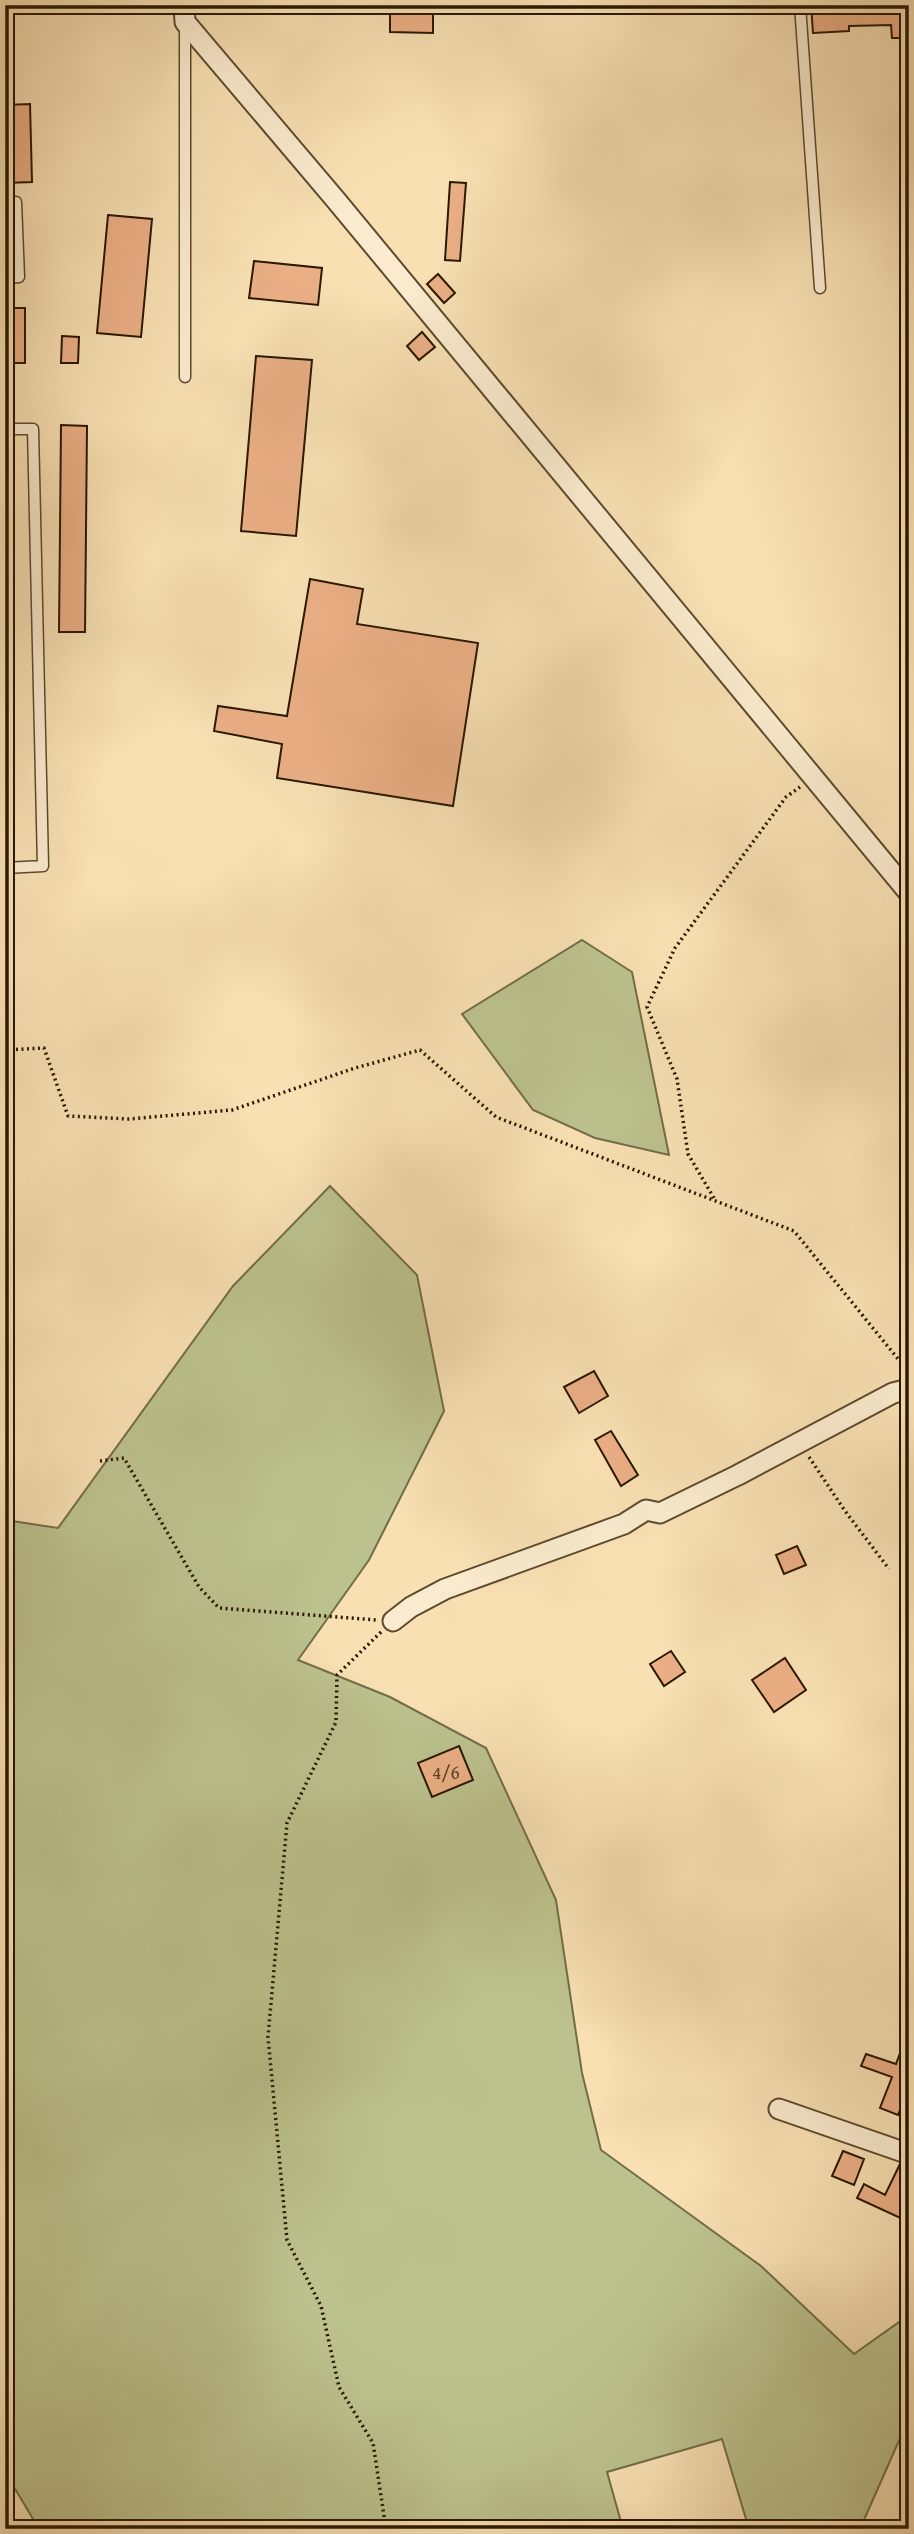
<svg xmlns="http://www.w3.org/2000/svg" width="914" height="2534" viewBox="0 0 914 2534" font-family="'Gentium Book Plus',serif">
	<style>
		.green { fill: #bcc28e; stroke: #726d48; stroke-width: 2 }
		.building { fill: #ebaf85; stroke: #291801; stroke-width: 2 }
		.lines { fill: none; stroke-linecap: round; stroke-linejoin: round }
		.service-casing { stroke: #5d4a2e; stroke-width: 13 }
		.minor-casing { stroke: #5d4a2e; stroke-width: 23 }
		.path { stroke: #291801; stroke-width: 3.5; stroke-dasharray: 2 3.5; stroke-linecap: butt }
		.service { stroke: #faebce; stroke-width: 10 }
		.minor { stroke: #faebce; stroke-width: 19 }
		.labels { text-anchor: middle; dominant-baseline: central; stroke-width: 5; stroke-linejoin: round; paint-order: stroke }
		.number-label { font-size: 19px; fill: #5a3e22 }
	</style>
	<rect width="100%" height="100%" fill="#f8e0b3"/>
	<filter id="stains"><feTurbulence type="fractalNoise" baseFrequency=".00286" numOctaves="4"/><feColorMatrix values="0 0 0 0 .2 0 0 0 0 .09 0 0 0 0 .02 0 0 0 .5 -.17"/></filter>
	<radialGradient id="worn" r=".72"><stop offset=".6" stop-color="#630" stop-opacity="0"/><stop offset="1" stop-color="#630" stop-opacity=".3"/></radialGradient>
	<path class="green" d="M582,940L632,972L669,1155L595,1138L533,1110L462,1014Z
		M330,1186L417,1275L444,1411L369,1560L298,1660L390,1697L486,1748L556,1900L582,2073L601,2150L761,2266L854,2354L909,2315V2418L860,2529H749L722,2439L607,2472L623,2529H39L5,2472V1520L58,1528L233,1286Z"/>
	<path class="building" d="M390,5H433V33L390,32Z
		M811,5H909V38H892L891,25L849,26V31L813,33Z
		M30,104L32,182L5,183V105Z
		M450,182L466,183L460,261L445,260Z
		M108,215L152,219L141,337L97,333Z
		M254,261L322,268L318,305L249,298Z
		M438,274L455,293L444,303L427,284Z
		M5,308H25V363H5Z
		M422,332L435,347L419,360L407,346Z
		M62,336L79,337L78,363H61Z
		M256,356L312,360L296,536L241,531Z
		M61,425L87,426L85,632H59Z
		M310,579L363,589L357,624L478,643L453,806L277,778L282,744L214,731L218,706L287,716Z
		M594,1371L608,1396L579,1413L564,1387Z
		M611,1431L638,1475L621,1486L595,1440Z
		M797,1546L806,1565L784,1574L776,1555Z
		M671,1651L685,1672L664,1686L650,1664Z
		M785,1658L806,1690L774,1712L752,1680Z
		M459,1746L473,1780L432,1797L418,1763Z
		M907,2034H909V2087L898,2115L880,2108L892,2077L861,2066L866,2054L896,2064Z
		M843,2151L864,2159L854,2185L832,2176Z
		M900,2164L909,2166V2222L857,2198L864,2184L885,2195Z"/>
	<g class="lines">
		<defs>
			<path id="service" d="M800,5L820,288
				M5,278L19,277L16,202
				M185,377V26
				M5,429H33L43,866L5,868"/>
			<path id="minor" d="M184,5L185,22L335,199L909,893
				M393,1621L411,1607L445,1589L624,1524L646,1510L660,1513L738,1475L893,1393L909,1389
				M779,2109L909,2154"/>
		</defs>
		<use href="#service" class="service-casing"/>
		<use href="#minor" class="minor-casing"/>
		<path class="path" d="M5,1050L44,1048L68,1116L129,1119L232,1110L355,1068L420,1050L496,1117L794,1231L907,1370
			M714,1198L688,1154L677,1079L647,1007L675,948L786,797L800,787
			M809,1457L845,1511L889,1569
			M100,1461L124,1458L199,1587L219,1608L377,1620
			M381,1632L337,1675L336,1722L287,1823L268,2037L287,2240L321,2306L339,2387L373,2443L386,2529"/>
		<use href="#service" class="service"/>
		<use href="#minor" class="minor"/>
	</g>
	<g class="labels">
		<g class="number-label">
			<text x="446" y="1772">4/6</text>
		</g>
	</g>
	<rect width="914" height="2534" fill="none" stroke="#f8e0b3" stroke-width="28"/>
	<rect x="7" y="7" width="900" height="2520" fill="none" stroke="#291801" stroke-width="3.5"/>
	<rect x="14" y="14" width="886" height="2506" fill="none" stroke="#291801" stroke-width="2"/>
	<rect width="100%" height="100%" filter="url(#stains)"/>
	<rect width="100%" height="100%" fill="url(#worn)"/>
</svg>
